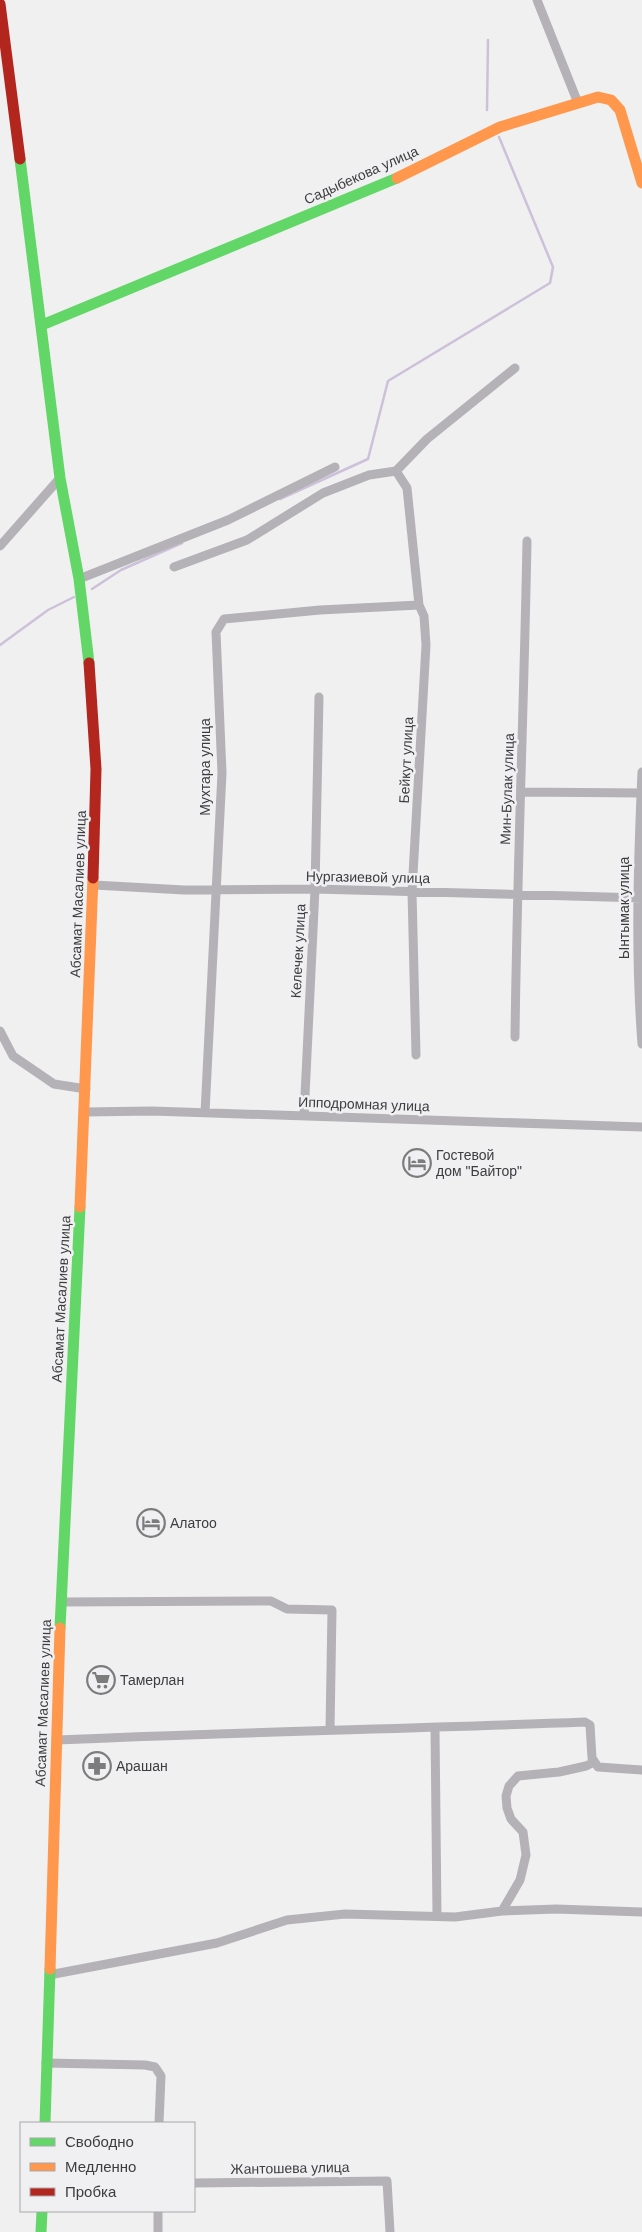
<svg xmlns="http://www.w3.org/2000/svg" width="642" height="2232" viewBox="0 0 642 2232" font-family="Helvetica,sans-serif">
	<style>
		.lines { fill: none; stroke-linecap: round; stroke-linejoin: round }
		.stream { stroke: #ccc1d9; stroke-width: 2.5 }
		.street { stroke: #b4b2b6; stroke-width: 9 }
		.fast { stroke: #63d668; stroke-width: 11 }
		.slow { stroke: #ff974d; stroke-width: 11 }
		.jam { stroke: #b3261e; stroke-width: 11 }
		.labels { text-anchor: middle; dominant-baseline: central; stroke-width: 5; stroke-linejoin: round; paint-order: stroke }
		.street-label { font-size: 14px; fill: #3d3d3e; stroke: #f0eff2 }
		.poi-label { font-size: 14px; fill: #3d3d3e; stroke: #f0eff2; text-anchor: start }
	</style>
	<rect width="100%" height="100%" fill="#f0f0f1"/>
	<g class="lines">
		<path class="stream" d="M487,110L488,40
			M280,499L368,459L388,381L550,283L553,267L499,137
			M92,589L121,570L182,543
			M0,645L48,610L74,597"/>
		<path class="street" d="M537,0L578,103
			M396,471L407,488L419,605L424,616L426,645L412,892L416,1055
			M0,546L60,478
			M174,567L247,540L323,493L369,475L396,471L427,439L515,368
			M79,579L228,520L335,467
			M642,772C638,863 635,953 642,1044
			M521,792L641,793
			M94,885L184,890L315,889L642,898
			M0,1031L13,1056L54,1084L86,1089
			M515,1037C517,872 524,706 527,541
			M85,1112L152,1111L642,1127
			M205,1113L222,773L216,632L224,619L320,610L419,605
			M304,1116L315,889L319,697
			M61,1602L271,1601L287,1609L332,1610L330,1730
			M435,1728L437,1916
			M57,1740C233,1732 409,1729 585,1722L590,1725L592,1758L598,1767L642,1770
			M502,1911L520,1880L526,1855L523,1832L511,1819L507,1808L506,1796L509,1786L518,1776L559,1772L586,1766L594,1762
			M49,1975L217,1943L287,1920L345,1914L455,1917L502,1911L556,1909L642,1912
			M46,2063L145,2065L155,2067L161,2076L159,2123
			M194,2183L387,2181L390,2232
			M158,2211V2232"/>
		<path class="fast" d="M20,159L60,478L79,579L89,663
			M42,325L397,178
			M60,1628L80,1207
			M45,2123L50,1969
			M41,2232L42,2211"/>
		<path class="slow" d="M397,178L500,127L598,97L611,100L620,110L642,183
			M80,1207L93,878
			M50,1969L60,1628"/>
		<path class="jam" d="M0,4L20,159
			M89,663L96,769L93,878"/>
	</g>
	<defs>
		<symbol id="hotel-ring" viewBox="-11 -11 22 22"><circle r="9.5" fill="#f0eff2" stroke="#7c7c7d" stroke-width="1.5"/><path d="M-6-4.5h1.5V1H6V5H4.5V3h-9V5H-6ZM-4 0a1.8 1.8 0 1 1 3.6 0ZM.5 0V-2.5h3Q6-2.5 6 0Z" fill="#7c7c7d"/></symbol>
		<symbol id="supermarket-ring" viewBox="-11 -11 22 22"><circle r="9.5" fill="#f0eff2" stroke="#7c7c7d" stroke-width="1.5"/><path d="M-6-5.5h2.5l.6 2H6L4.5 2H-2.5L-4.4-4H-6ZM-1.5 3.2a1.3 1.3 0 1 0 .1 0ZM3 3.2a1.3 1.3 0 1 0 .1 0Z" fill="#7c7c7d"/></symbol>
		<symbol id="pharmacy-ring" viewBox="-11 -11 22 22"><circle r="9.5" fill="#f0eff2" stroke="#7c7c7d" stroke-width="1.5"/><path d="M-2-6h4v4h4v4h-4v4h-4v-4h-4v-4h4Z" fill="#7c7c7d"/></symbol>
	</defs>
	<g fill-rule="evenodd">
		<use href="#hotel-ring" x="401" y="1147" width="32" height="32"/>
		<use href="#hotel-ring" x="135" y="1507" width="32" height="32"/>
		<use href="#supermarket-ring" x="85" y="1664" width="32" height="32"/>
		<use href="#pharmacy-ring" x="81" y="1750" width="32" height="32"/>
	</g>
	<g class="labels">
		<g class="street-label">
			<text transform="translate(361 175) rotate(-24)">Садыбекова улица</text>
			<text transform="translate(406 760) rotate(-87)">Бейкут улица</text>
			<text transform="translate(205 767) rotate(-90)">Мухтара улица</text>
			<text transform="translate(507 789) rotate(-88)">Мин-Булак улица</text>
			<text transform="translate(368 877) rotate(1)">Нургазиевой улица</text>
			<text transform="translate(78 894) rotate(-88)">Абсамат Масалиев улица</text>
			<text transform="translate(624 908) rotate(-90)">Ынтымак улица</text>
			<text transform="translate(298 951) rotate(-87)">Келечек улица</text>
			<text transform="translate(364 1104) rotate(2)">Ипподромная улица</text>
			<text transform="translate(61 1299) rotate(-87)">Абсамат Масалиев улица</text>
			<text transform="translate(43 1703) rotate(-88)">Абсамат Масалиев улица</text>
			<text transform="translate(290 2168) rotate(-1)">Жантошева улица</text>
		</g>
		<g class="poi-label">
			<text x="436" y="1155">Гостевой<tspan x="436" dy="16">дом "Байтор"</tspan></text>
			<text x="170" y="1523">Алатоо</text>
			<text x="120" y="1680">Тамерлан</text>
			<text x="116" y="1766">Арашан</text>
		</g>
	</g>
	<rect x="20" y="2122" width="175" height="90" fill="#f0eff2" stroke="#a8a8aa"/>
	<rect x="30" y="2138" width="25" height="8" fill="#63d668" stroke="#a8a8aa"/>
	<text x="65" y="2147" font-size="15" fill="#3d3d3e">Свободно</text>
	<rect x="30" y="2163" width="25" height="8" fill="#ff974d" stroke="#a8a8aa"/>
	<text x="65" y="2172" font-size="15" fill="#3d3d3e">Медленно</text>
	<rect x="30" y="2188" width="25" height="8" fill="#b3261e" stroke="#a8a8aa"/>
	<text x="65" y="2197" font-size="15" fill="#3d3d3e">Пробка</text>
</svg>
